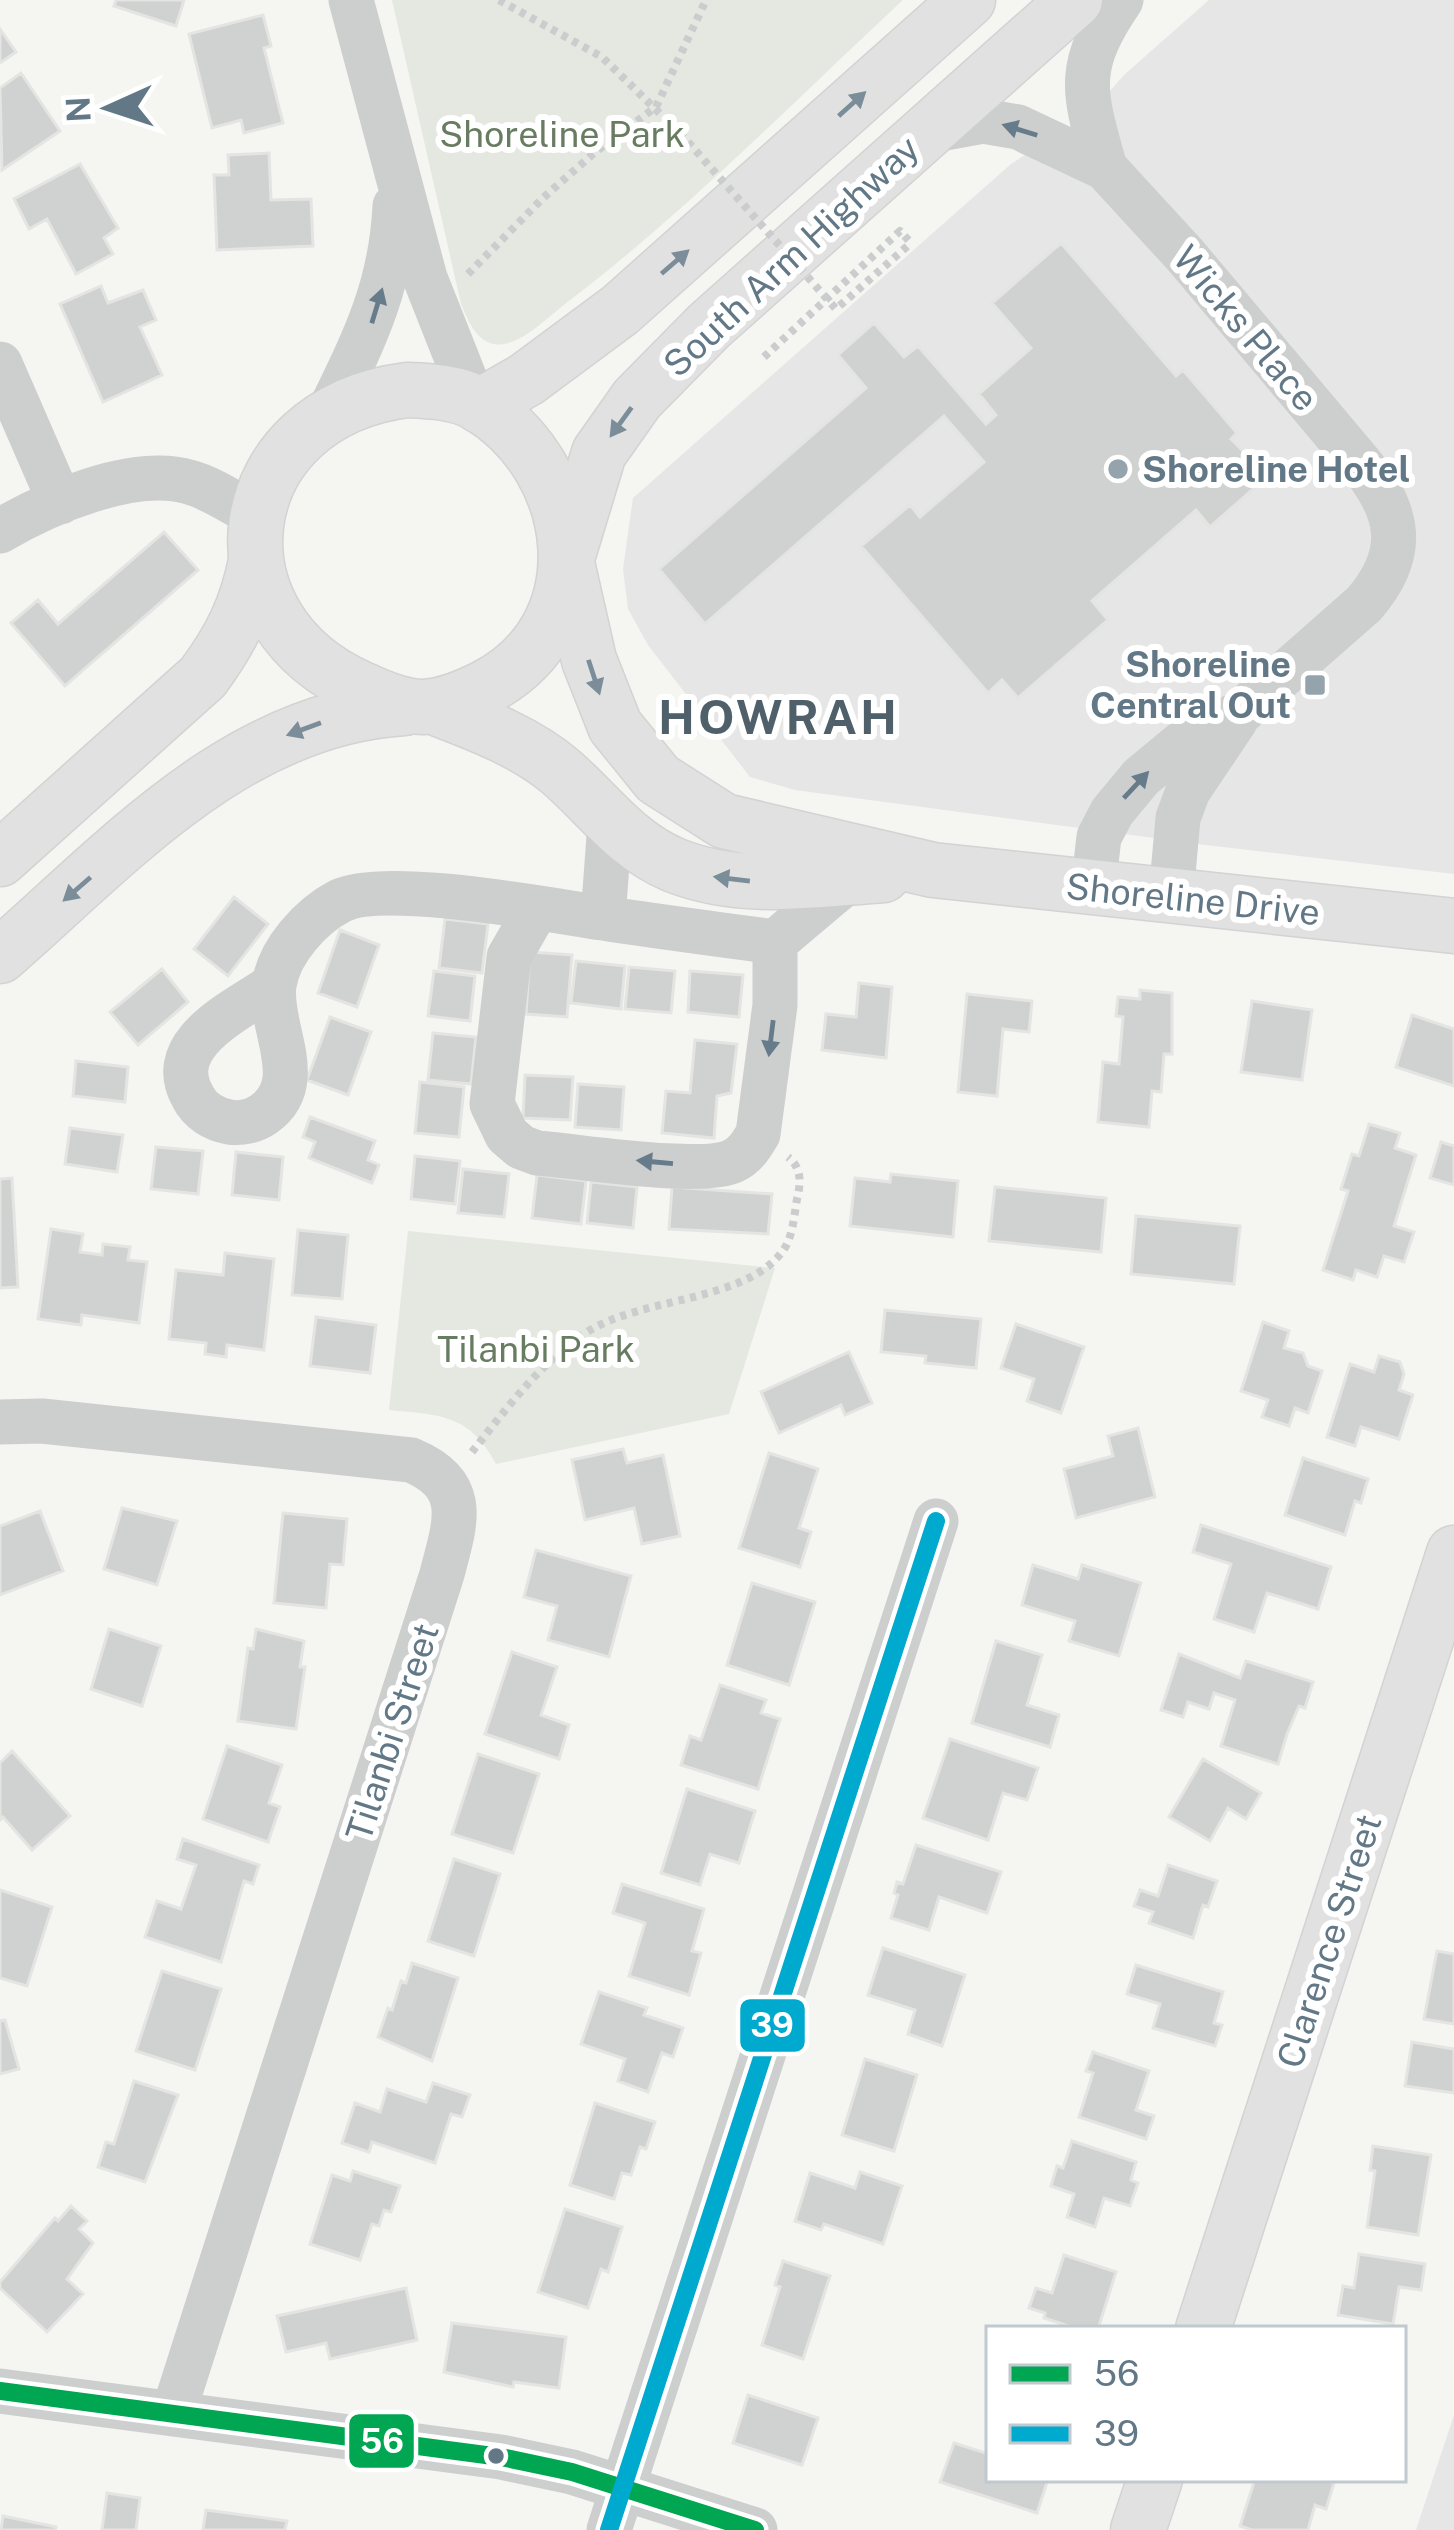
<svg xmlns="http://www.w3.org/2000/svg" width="1454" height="2530" viewBox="0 0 1454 2530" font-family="'Public Sans',sans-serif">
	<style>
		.built { fill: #e5e6e5 }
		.green { fill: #e4e8e0 }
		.building { fill: #d0d2d1; stroke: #e4e4e2; stroke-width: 3 }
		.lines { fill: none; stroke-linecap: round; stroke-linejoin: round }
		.major-casing { stroke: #d2d3d2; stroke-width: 57 }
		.path { stroke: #cacccd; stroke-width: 8; stroke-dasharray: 6 6; stroke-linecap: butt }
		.minor { stroke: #cdcece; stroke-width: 45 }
		.major { stroke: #e1e1e1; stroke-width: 54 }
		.path-bridge { stroke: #cacccd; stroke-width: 8; stroke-dasharray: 6 6; stroke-linecap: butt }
		.bus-1-casing { stroke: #fff; stroke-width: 27 }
		.bus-2-casing { stroke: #fff; stroke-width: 27 }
		.bus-1 { stroke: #00a651; stroke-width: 18 }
		.bus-2 { stroke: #00a9ce; stroke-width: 18 }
		.oneway { fill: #7b8d98 }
		.oneway2 { fill: #677c8a }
		.poi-dot { fill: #95a4ac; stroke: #fff; stroke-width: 4.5 }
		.bus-dot { fill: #627886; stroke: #fff; stroke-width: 4.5 }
		.labels { text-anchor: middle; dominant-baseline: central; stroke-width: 12; stroke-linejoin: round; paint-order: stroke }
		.park-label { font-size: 36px; fill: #687c61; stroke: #fff }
		.street-label { font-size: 36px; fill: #627886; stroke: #fff }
		.poi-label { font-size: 36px; font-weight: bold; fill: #627886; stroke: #fff; text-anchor: start }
		.district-label { font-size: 48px; font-weight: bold; letter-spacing: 3px; fill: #50606a; stroke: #fff }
		.line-badge { stroke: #fff; stroke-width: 4.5 }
		.badge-label { font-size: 33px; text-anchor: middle; font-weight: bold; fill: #fff }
	</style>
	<rect width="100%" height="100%" fill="#f5f5f2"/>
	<path class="built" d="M1209,0H1454V874L1206,845L795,790L750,777L648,645L628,609L623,569L633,498L1011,164L1090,114L1124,75Z
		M1454,2415V2530H1416Z"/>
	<path class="green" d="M392,0H903C793,102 685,213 565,304C548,317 526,340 504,344C479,348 469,323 461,304Z
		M408,1231L775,1268L729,1414L496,1464C470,1414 440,1415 389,1410Z"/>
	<path class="building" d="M116,0H184L176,26L114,6Z
		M263,15L271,46L264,48L283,123L244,133L241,120L212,128L189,34Z
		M0,29L16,52L0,63Z
		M21,73L60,131L2,170L0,88Z
		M269,153L271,200L311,199L313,246L217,250L214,175H229L228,155Z
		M80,164L118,228L104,238L113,254L76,274L47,219L29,229L14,199Z
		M1061,243L1176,376L1183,370L1237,433L1231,439L1268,476L1210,527L1196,510L1092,601L1108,620L1018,698L1002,680L988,693L861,546L910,505L920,517L984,462L944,416L705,624L659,569L866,388L838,355L874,323L904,357L918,346L986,424L996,415L979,394L1031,348L992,303Z
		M101,286L108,303L143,290L156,320L140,327L162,375L103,402L60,304Z
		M164,532L198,570L65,686L11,623L38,600L58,624Z
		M234,897L268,924L228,976L194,949Z
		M445,919L488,924L482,973L439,968Z
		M340,930L379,945L357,1007L318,993Z
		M530,952L572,955L567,1017L526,1014Z
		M576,961L625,966L621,1009L571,1003Z
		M629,967L675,971L671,1013L625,1009Z
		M162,969L188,1002L138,1045L110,1012Z
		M434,971L475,976L470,1021L428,1016Z
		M690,971L743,975L739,1017L688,1012Z
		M859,983L892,987L886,1058L822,1050L826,1014L856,1017Z
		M1140,990L1172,993V1054H1164L1161,1092L1152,1091L1149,1127L1098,1122L1103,1062L1119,1064L1123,1017L1116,1016L1118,997L1140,999Z
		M967,994L1032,1001L1029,1032L1003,1029L997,1096L958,1092Z
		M1252,1001L1312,1010L1302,1080L1241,1072Z
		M1412,1015L1454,1029V1086L1396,1067Z
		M330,1017L371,1032L348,1095L307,1080Z
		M433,1033L476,1037L471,1084L428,1080Z
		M695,1040L737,1044L731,1093L717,1096L714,1138L662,1133L666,1091L690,1093Z
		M76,1061L128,1067L125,1102L73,1096Z
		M525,1075L573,1077L570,1120L523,1118Z
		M420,1082L464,1087L459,1137L415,1133Z
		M578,1084L624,1087L621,1130L575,1127Z
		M310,1117L375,1141L368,1160L379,1165L372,1183L309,1158L315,1142L303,1137Z
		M1369,1124L1400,1133L1395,1148L1416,1155L1394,1226L1414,1232L1404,1262L1384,1256L1377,1277L1356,1270L1353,1280L1323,1270L1348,1191L1341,1189L1352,1154L1359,1156Z
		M70,1128L123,1135L117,1172L65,1164Z
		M1441,1142L1454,1146V1185L1430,1178Z
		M156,1147L203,1151L198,1194L151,1189Z
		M236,1152L283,1157L279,1200L232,1195Z
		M415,1156L460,1161L455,1204L411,1199Z
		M463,1169L509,1174L504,1217L458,1213Z
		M891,1174L958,1181L953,1237L850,1226L855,1178L890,1182Z
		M537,1175L586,1181L581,1224L532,1218Z
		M12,1178L18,1287L0,1288V1179Z
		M591,1182L637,1187L633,1228L587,1223Z
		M672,1187L772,1194L768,1234L669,1229Z
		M995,1187L1106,1198L1101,1252L989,1241Z
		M1136,1216L1240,1226L1234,1284L1131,1274Z
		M51,1229L83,1234L80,1252L102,1255L103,1244L130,1247L128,1260L147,1262L139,1323L82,1315L81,1325L38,1319Z
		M298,1230L348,1235L342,1299L292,1295Z
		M225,1253L274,1259L264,1350L227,1345L226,1357L205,1354L206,1343L169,1339L176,1270L223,1275Z
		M885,1310L981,1319L976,1368L925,1363L926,1356L881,1352Z
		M316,1317L376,1325L370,1373L310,1366Z
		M1263,1322L1289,1331L1284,1348L1303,1353L1308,1366L1322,1371L1308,1413L1295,1408L1289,1426L1262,1417L1268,1400L1241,1391Z
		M1016,1324L1084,1347L1061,1413L1027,1401L1034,1379L1001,1368Z
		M849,1352L872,1403L845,1415L841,1405L779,1433L761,1392Z
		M1379,1356L1400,1362L1404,1374L1399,1390L1413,1395L1399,1439L1361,1427L1355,1446L1327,1437L1350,1364L1374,1372Z
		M1138,1428L1155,1497L1076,1518L1064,1469L1113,1456L1108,1436Z
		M623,1449L627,1463L663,1455L680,1536L642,1544L634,1508L585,1520L572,1460Z
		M769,1453L818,1469L799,1528L811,1532L800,1567L739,1548Z
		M1303,1458L1368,1479L1361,1503L1355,1501L1345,1535L1285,1515Z
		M122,1508L177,1521L157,1585L104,1569Z
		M40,1511L63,1571L0,1595V1526Z
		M283,1513L347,1519L343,1565L330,1564L326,1608L274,1603Z
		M1201,1525L1331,1567L1318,1609L1267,1593L1254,1632L1214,1619L1231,1564L1193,1552Z
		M536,1550L631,1576L609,1657L548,1640L557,1606L524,1597Z
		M1033,1565L1078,1579L1082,1565L1141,1583L1119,1656L1069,1641L1075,1621L1022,1605Z
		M752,1583L815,1602L789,1685L727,1665Z
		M109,1629L161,1646L142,1706L91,1689Z
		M256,1629L304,1641L300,1667H305L296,1729L238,1721L248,1648L253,1649Z
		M996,1641L1042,1655L1027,1705L1059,1715L1050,1747L972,1723Z
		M512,1652L557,1667L541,1715L569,1725L559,1759L485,1734Z
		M1179,1654L1240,1678L1246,1661L1313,1682L1305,1708L1299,1706L1287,1734L1278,1764L1221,1746L1235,1700L1214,1693L1209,1709L1188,1702L1183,1717L1161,1710Z
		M720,1685L766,1700L761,1713L780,1719L758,1789L681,1765L690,1736L701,1740Z
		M950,1739L1038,1768L1027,1800L1003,1793L988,1840L923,1818Z
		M227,1746L282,1765L269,1803L280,1807L268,1842L203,1819Z
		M12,1751L70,1816L32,1850L3,1817L0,1820V1763Z
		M478,1754L539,1774L513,1853L452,1834Z
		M1203,1759L1261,1793L1246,1819L1228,1808L1210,1841L1169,1817Z
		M687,1789L755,1811L739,1863L710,1854L700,1885L661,1873Z
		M183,1839L259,1865L253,1884L244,1881L221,1962L145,1937L157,1901L181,1909L196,1865L177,1859Z
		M916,1845L1001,1872L987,1913L939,1897L929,1930L891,1918L898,1895L894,1893L897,1882L903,1884Z
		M454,1859L500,1874L474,1956L428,1941Z
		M1168,1865L1217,1881L1208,1907L1203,1905L1193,1938L1149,1923L1153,1912L1134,1906L1140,1890L1158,1896Z
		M622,1884L704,1909L692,1951L701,1953L689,1995L629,1976L645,1923L613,1913Z
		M0,1890L52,1907L27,1986L0,1978Z
		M883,1948L965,1975L942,2046L908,2034L915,2010L868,1995Z
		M1437,1951L1454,1954V2024L1424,2019Z
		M412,1963L458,1978L432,2061L378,2037L388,2008L392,2010L401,1981L406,1983Z
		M1136,1965L1223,1992L1214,2023L1222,2025L1215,2046L1153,2028L1160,2004L1127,1994Z
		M162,1971L221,1989L195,2070L136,2051Z
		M599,1992L647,2008L644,2015L683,2028L673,2057L662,2053L648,2092L618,2081L625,2059L581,2044Z
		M5,2020L19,2069L0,2074V2021Z
		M1412,2042L1454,2049V2093L1405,2086Z
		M1093,2052L1149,2071L1136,2110L1154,2116L1146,2139L1079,2117L1093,2073L1086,2071Z
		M865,2059L917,2075L894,2151L842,2135Z
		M134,2081L178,2095L145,2182L98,2167L106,2142L114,2144Z
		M433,2083L470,2095L462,2117L451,2114L435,2163L372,2142L369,2152L342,2143L355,2103L380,2112L387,2089L426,2102Z
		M595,2103L655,2122L646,2149L640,2147L631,2175L622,2173L614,2199L570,2185Z
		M1072,2141L1136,2162L1131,2180L1138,2183L1130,2206L1104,2198L1095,2227L1067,2217L1074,2194L1051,2186L1057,2166L1063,2168Z
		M1373,2146L1431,2155L1418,2235L1367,2227L1375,2171L1370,2170Z
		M353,2171L400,2186L391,2212L384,2210L379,2226L372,2224L360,2260L310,2244L332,2175L350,2181Z
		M860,2172L902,2186L883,2244L824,2224L821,2230L795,2221L810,2173L855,2188Z
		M71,2206L87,2221L79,2229L93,2243L67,2279L83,2294L47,2332L0,2288V2282L55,2218L58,2221Z
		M565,2209L622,2227L608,2272L601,2269L588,2308L538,2292Z
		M1359,2254L1425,2264L1421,2290L1399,2287L1393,2324L1338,2315L1343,2286L1354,2288Z
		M1064,2255L1116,2272L1098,2329H1078L1044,2318L1045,2313L1029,2308L1036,2288L1052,2293Z
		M783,2261L830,2276L803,2359L762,2345L780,2287L775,2285Z
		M406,2288L417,2340L330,2359L326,2343L286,2352L277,2316Z
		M452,2323L566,2337L559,2388L514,2382L513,2387L444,2372Z
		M748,2395L818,2418L802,2465L733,2443Z
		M954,2443L989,2454V2479H1048L1037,2513L940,2482Z
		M1255,2479H1321L1334,2483L1326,2509L1315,2505L1308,2530H1252L1240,2526Z
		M107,2493L140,2498L136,2530H102Z
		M206,2510L287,2521L285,2530H203Z
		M3,2516L56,2527L55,2530H1Z"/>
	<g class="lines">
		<defs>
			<path id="major" d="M407,390C430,391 457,392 478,404C584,468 603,628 484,688C466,697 444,706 423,707C402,707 381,698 362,689C200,618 228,413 407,390Z
				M480,406L527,379L620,310L968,0
				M568,555L599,453L637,399L709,326L1075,0
				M567,563L589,660L615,726L658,779L724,821L933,870L1454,926
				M431,706C475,723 525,741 561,772C599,805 626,845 674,865C741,892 813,880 883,875
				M0,859L203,677C231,639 247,607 256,561
				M0,956C118,853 237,718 404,708
				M1203,2329L1454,1553
				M1138,2530L1155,2479"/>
		</defs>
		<use href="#major" class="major-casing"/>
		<path class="path" d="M499,0L602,57L680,133
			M468,274L543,198L594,153L656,107L706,0
			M764,357L900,231L911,243
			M472,1452C506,1409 541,1362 587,1332C642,1297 744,1302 782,1252C793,1238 794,1216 797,1199C801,1183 802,1168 788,1157"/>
		<path class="minor" d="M351,0L425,278L474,402
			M928,131L983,121L1018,127L1105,168L1185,255L1360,463C1400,512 1408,553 1364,604L1240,713L1181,744L1141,777L1112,812L1099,837L1093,889
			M1105,168C1084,92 1074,69 1121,0
			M0,364L60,502
			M329,412C364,340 391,288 395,206
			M0,531C47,503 134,466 189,482C212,488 236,505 257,516
			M1171,896L1178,818L1188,791L1235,721
			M537,908L509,957L492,1104L507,1135L521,1147L537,1153C578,1156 702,1176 733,1161C746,1155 751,1145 758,1134L775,1005V942
			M603,918L610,823
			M274,985C238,1010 162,1043 193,1097C200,1111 214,1119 229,1122C241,1124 254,1121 264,1114C309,1082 268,1027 274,985C279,951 311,916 340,901C384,879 548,910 603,918C660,927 717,934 775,942L852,877
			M0,1422L42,1421L411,1460C471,1485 455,1523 442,1574L173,2414
			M0,2391L501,2457L572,2472L755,2530
			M609,2530L936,1521"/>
		<use href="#major" class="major"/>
		<path class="path-bridge" d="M680,133L836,309L911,243"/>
		<defs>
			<path id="bus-1" d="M0,2391L501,2457L572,2472L755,2530"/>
			<path id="bus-2" d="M609,2530L936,1521"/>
		</defs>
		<use href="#bus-1" class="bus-1-casing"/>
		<use href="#bus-2" class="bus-2-casing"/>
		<use href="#bus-1" class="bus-1"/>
		<use href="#bus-2" class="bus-2"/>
	</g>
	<defs><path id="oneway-solid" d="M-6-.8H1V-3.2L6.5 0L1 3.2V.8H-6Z" transform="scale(3)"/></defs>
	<g class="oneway">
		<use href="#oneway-solid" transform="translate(852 104) rotate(-42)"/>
		<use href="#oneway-solid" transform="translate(675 262) rotate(-41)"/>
		<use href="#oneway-solid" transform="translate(621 422) rotate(126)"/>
		<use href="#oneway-solid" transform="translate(594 677) rotate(72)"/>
		<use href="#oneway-solid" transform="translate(304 729) rotate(160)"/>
		<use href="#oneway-solid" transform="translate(732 879) rotate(-173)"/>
		<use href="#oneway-solid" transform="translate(77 889) rotate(139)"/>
	</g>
	<g class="oneway2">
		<use href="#oneway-solid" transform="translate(1020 130) rotate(-163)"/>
		<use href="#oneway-solid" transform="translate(377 306) rotate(-73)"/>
		<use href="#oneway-solid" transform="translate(1136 785) rotate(-47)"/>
		<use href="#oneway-solid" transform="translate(771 1038) rotate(97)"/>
		<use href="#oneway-solid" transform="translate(655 1162) rotate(-175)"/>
	</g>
	<g class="poi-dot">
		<circle cx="1118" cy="469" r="12"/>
		<rect x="1303" y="673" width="24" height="24" rx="6"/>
	</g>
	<circle class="bus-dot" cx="496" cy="2456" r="10"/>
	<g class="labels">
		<g class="park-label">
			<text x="562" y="134">Shoreline Park</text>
			<text x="536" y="1349">Tilanbi Park</text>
		</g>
		<g class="street-label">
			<text transform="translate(791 256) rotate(-43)">South Arm Highway</text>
			<text transform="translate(1246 328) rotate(50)">Wicks Place</text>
			<text transform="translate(1193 899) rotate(6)">Shoreline Drive</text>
			<text transform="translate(392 1732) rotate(-72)">Tilanbi Street</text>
			<text transform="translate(1329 1941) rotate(-72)">Clarence Street</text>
		</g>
		<g class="poi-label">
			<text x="1142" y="469">Shoreline Hotel</text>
			<text x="1291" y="664" text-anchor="end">Shoreline<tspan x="1291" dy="41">Central Out</tspan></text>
		</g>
		<g class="district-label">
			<text x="779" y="716">HOWRAH</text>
		</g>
	</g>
	<g class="line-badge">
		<rect x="738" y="1997" width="69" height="57" rx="12" fill="#00a9ce"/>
		<rect x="347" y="2412" width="69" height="58" rx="12" fill="#00a651"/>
	</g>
	<g class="badge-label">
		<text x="772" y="2037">39</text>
		<text x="382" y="2453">56</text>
	</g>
	<rect x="986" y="2326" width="420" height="156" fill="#ffffff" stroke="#c0c9cf" stroke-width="3"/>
	<rect x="1010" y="2365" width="60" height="18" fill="#00a651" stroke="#c0c9cf" stroke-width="3"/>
	<text x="1094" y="2386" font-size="36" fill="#627886">56</text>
	<rect x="1010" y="2425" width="60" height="18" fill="#00a9ce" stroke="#c0c9cf" stroke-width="3"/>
	<text x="1094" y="2446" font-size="36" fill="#627886">39</text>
	<g transform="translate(108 108) rotate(267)" stroke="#ffffff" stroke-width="9" paint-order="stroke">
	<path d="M0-9L21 45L0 30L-21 45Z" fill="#627886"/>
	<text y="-18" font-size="33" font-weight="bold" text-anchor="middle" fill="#627886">N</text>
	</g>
</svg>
